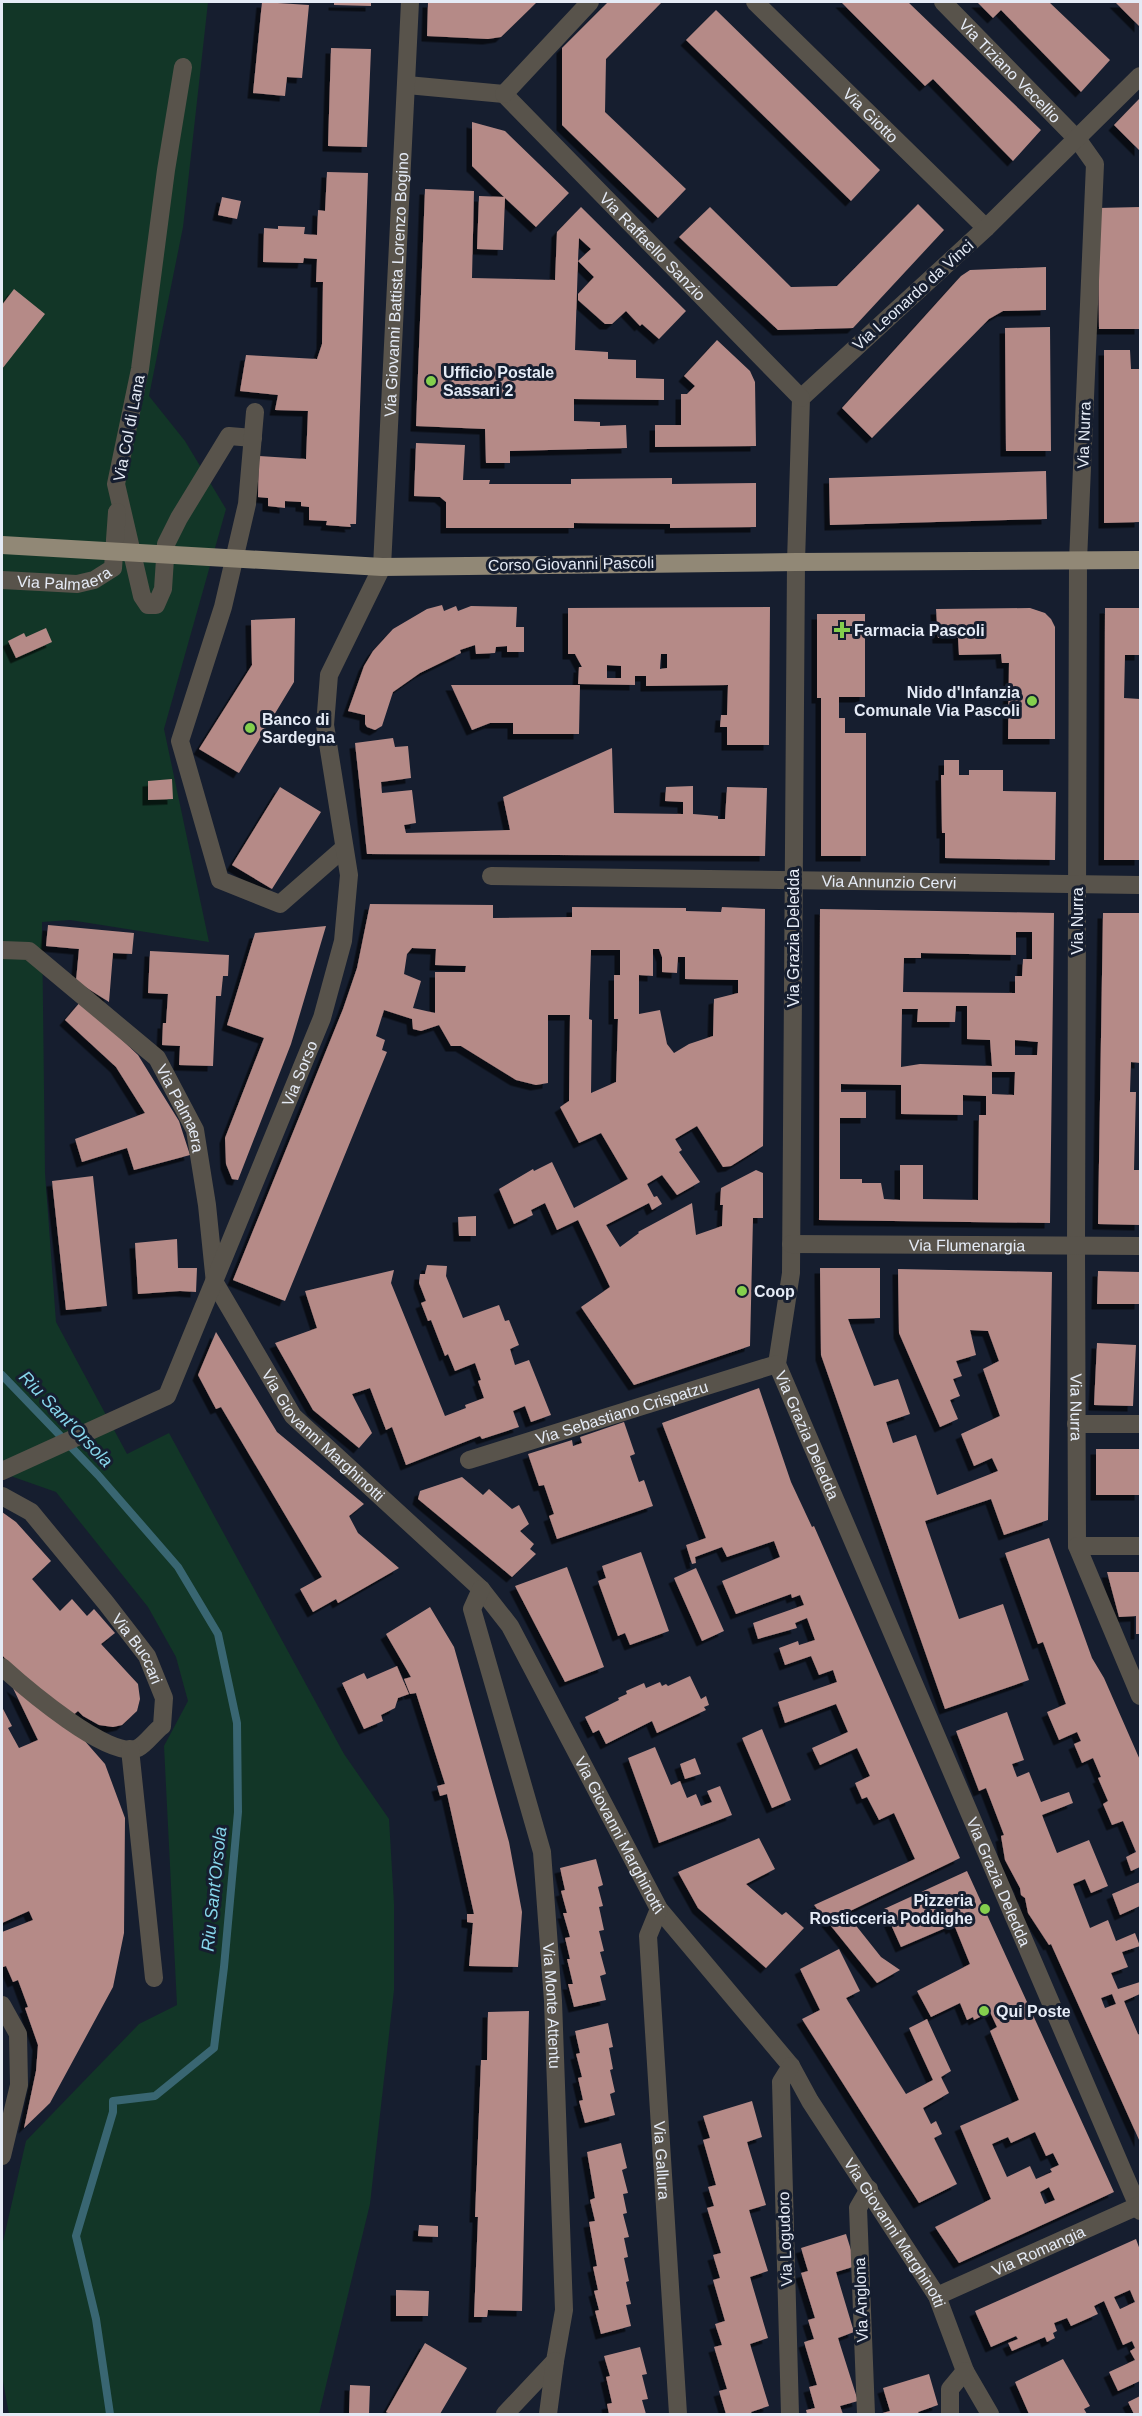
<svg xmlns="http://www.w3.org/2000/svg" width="1142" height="2416" viewBox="0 0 1142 2416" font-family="Helvetica,sans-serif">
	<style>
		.green { fill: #123627 }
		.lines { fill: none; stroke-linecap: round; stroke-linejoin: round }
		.stream { stroke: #396672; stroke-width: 8 }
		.building { fill: #b58a87; fill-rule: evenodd; filter: url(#shadow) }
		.minor { stroke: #58534b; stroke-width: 18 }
		.major { stroke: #918876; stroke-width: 18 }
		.poi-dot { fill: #84cf4d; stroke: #161e2f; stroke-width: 2 }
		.labels { text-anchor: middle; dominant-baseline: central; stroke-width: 6; stroke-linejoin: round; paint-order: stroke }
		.street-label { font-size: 16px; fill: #e5ebf6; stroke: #161e2f }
		.poi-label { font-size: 16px; font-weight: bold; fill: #e5ebf6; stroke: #161e2f; text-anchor: start }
		.water-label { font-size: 18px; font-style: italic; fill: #86d6eb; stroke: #161e2f }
	</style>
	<defs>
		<filter id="shadow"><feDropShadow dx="-5.5" dy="5.5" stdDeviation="0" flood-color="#0009"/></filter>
	</defs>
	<rect width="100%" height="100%" fill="#161e2f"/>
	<path class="green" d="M2,2H208L183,227L149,396L185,441L226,509L164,729L209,942L70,920L42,922L45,1173L56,1322L127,1454L169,1433L344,1754L389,1819L394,1904V1990L370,2204L319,2414H9L2,2376V2246L26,2141L139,2024L177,2005L164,1746L188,1701L176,1657L148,1607L56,1492L2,1473Z"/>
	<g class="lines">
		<path class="stream" d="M2,1375L98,1475L178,1567L218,1634L237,1723L238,1812L224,1967L214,2048L155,2096L113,2101V2112L76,2236L96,2319L110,2414"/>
	</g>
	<path class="building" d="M262,2L309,5L302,78L287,77L285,96L253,93Z
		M334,2H371V6L334,5Z
		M428,2H537L501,37L488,39L427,36Z
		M608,2H662L606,59L605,112L686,189L658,218L562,125V48Z
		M841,2H908L1041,130L1013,161L933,79L925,86Z
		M977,2H1049L1110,60L1081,92L1001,10L993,18Z
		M1115,2H1140V27Z
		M716,10L880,170L851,201L686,40Z
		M331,48L371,49L367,147L328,146Z
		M1140,98V151L1114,125Z
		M472,122L505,131L569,193L536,227L505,198L503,250L477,249L479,196L504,197L472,166Z
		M327,172L368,173L356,524H350L351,527L326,525L327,521L309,520V507L301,506V502L285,501V508L268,506V498L258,497L259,456L306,459L308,411L275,410L278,395L240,391L246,355L317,359L322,344L323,282H316L317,259L304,258L303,263L263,262L264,228L278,229V226L305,227L304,234L317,235L318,210L325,211Z
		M425,189L474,191L472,278L555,280L557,232L581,207L686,311L659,339L642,324L640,326L626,311L612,324H605L578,300V294L594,277L578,261L575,350L608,352V359L636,360V378L664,379V400L574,399V421L600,422V426L626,425L627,448L510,451V463H486L485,429L416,426ZM579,238L591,249L578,261Z
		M222,197L241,201L237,219L218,215Z
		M918,204L944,230L853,328L778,330L679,237L710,207L791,287L837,286Z
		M1140,207V329H1099L1098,208Z
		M1046,267V310L1003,311L989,319L872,438L842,408L961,276L970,270Z
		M14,289L45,314L2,369V305Z
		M1050,327L1051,451H1006L1005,328Z
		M717,340L750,371L755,382L756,446L655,447V425H681V394H687L695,386L684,376Z
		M1104,350H1130L1131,369H1140V522L1104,523Z
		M416,443L465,445L463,480H490L489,484H571V479L672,478V484L756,483V527L670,528V524L574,523V528H446V502L440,497L414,496Z
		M1046,471L1047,519L830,525L829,478Z
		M442,605L444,611L456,606L458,611L471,606L517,607L516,627H524V652H507V646L496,647L495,653L476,654L475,645L460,650L461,653L420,673L393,692L382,726L375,730L367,727L365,724V715L348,711L364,666L373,651L393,629L427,609Z
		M770,607L769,745H727V727H720L721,715H727L728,685L646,686V676H635V685L578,684L579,667H582L575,654H568V608ZM661,654H667V668L660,669ZM607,665L621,666V678H607Z
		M1030,608L1045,613L1051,619L1055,627V739H1008L1009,663H1002L1001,654L959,655L958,638H938L936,609Z
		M1105,608H1140V655H1125L1124,698L1140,699V860H1104Z
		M817,614H865V697H839V718H845V733H866V856H821V698H817Z
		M295,618L294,682L239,773L199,749L252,665L251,620Z
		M46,628L52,642L16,658L8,641L24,633L26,637Z
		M451,685H580L579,734H513V723H490L472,730Z
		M393,738L395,747L408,746L411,778L381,782L382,793L412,790L416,823L404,825L406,833L510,830L503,797L612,748L614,813L683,814V802L665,801L666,787L693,786V814L718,816V819H725L727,787L767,788L765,856L367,854L355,743Z
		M944,760H959V775H969V770H1003V791L1056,792L1055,860L945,858V833H942L941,775H944Z
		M172,779L173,799L148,800V781Z
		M280,787L321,812L272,889L232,865Z
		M370,904L493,905V918L572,917V907L686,908V911L721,912L722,907L765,909L763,1146L731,1166L723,1167L697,1126L675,1139L682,1150L679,1152L700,1182L677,1195L662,1175L647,1184L654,1197L657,1196L662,1204L652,1210L649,1203L606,1225L620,1247L639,1233L638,1232L692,1203L696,1235L722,1226L723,1205H720L721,1188L756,1170L763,1173V1218H753L750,1346L634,1385L581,1307L610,1287L578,1220L557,1230L545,1203L531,1210L533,1215L514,1224L499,1189L533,1169L534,1171L552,1162L574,1208L628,1179L601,1133L579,1143L560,1107L569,1101L570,1015H548V1083L536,1085L516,1080L461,1046H451L439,1025L421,1031L413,1029L412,1019L384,1010L376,1036L385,1040L382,1050L387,1052L285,1301L233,1280L343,1009L357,968ZM412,948L436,949L435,965L466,966L465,972H435V1013L413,1008L421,981L404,974L407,954ZM653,949H659L662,957V972L677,973L678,957H685V979L738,980V993L714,999L713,1036L689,1044L674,1053L667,1044L660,1010L639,1014V975L653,976ZM591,950H620V975H614V1019H618L616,1082L591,1093L592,1020L589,1019Z
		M820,909L1054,913L1050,1223L819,1220ZM1016,932H1032V959H1023L1022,976H1015V993L903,992L904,958H921V953L1016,955ZM956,1006H967V1039L990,1040L992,1066L920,1064L901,1067L902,1009H918L917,1022H955ZM1015,1040L1038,1042L1037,1055H1015ZM992,1072H1015L1014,1095L992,1094ZM841,1084L901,1085V1114L963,1115V1095L986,1096V1115H979L978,1200L923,1199V1165H900V1200L884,1199L881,1183H862V1179H840V1118H866V1092H841Z
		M1103,913H1140V1063L1131,1062L1130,1092H1136L1134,1170H1140V1225L1098,1224Z
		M48,925L134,933L132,954L113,953L109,1002L76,981L79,949L46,946Z
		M326,926L291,1044L238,1180L232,1179L226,1164L225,1138L264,1038L227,1025L255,933Z
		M150,951L229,955L228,976H223L221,996H216L213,1066L179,1065L180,1046L162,1045L163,1023H166L168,994L148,993Z
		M81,1001L138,1055L179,1121L190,1155L134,1170L127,1148L82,1162L75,1139L145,1113L116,1067L65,1020Z
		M93,1176L107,1306L66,1310L52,1181Z
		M476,1216V1236H459L458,1217Z
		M177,1239L178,1268H197L196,1292L180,1291L138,1294L135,1243Z
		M427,1265L447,1266L446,1276L463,1318L499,1305L505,1321L509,1320L519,1345L510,1349L515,1365L529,1360L551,1415L531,1422L525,1406L513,1411L519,1427L482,1439L480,1436L406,1465L392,1427L386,1430L370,1388L352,1394L372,1433L359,1448L313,1410L275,1343L317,1328L305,1291L394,1270L391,1283L445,1416L466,1408L465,1405L484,1398L478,1381L481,1380L475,1363L455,1371L448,1354L445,1356L431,1320L428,1321L421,1303L426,1301L419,1283L420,1274H425Z
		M820,1268H880V1318L848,1319L874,1386L898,1379L910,1414L886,1422L893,1443L916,1435L937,1495L998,1471L992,1458L974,1466L961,1434L1000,1416L983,1369L999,1361L988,1331L970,1330L976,1355L956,1361L962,1376L953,1379L960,1396L950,1400L958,1419L940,1427L899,1333L898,1269L1052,1272L1048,1520L1004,1535L991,1499L925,1521L959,1619L1003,1604L1029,1680L945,1709L821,1355Z
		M1098,1271L1140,1272V1304H1097Z
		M216,1332L277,1432L364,1504L349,1516L358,1533L399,1568L338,1603L336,1599L313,1612L300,1589L322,1577L221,1407L216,1409L198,1375Z
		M1097,1343L1136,1345L1133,1406L1094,1405Z
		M759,1388L791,1482L812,1527L814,1526L960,1858L846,1913L881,1957L900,1970L877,1983L814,1905L915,1859L894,1813L879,1820L867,1797L862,1799L855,1783L870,1776L857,1748L820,1765L812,1748L848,1732L836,1704L785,1723L778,1702L837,1682L833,1670L819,1675L811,1656L785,1665L779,1648L798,1641L799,1645L815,1640L807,1618L795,1623L797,1628L758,1639L753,1623L804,1605L800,1595L792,1598L791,1594L736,1614L722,1581L780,1557L774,1541L727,1557L722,1547L695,1557L696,1563L692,1564L686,1545L706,1538L662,1423Z
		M624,1422L635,1454L630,1456L639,1482L644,1480L653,1506L557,1539L549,1516L554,1514L544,1485L539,1486L528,1454L572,1440L573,1446L582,1443L580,1437Z
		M1096,1449H1140V1495H1096Z
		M462,1477L483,1495L489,1489L512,1509L519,1505L529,1524L520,1531L534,1544L530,1549L536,1554L512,1577L418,1499L420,1491Z
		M2,1512L16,1522L51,1561L32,1579L60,1611L72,1599L87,1616L94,1609L115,1633L101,1644L138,1684L140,1699L137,1711L122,1725L113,1727L99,1725L83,1716L78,1711L72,1716L31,1687L2,1655Z
		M1049,1538L1092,1658L1104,1678L1140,1760V1867L1131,1871L1126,1857L1136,1852L1123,1821L1112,1825L1103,1804L1108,1801L1098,1778L1101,1777L1093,1758L1082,1763L1074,1744L1081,1741L1077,1732L1059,1740L1047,1712L1066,1704L1043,1642L1038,1644L1005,1553Z
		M641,1552L669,1631L630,1645L625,1633L618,1636L598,1581L606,1578L602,1566Z
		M567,1567L604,1667L565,1682L515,1586Z
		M696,1568L724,1631L702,1641L674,1578Z
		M1107,1572H1140V1634H1136V1616L1119,1617Z
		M430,1607L454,1647L509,1842L522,1912L518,1967L469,1966L473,1923L467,1922V1914H474L447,1794L440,1796L437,1786L445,1784L416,1693L410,1694L404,1679L411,1677L386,1634Z
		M397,1666L409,1694L398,1698L395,1708L381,1715L383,1721L364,1729L342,1683L364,1673L367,1679Z
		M690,1676L701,1699L706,1696L709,1705L704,1707L706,1710L657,1733L652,1721L606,1744L599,1730L593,1733L585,1717L619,1700L618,1698L627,1694L626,1691L644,1683L646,1688L660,1682L662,1686L666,1684L668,1686Z
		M12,1686L76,1731L105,1764L125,1818L124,1933L113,1987L50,2103L24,2128L36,2071L38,2045L25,2008L28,2007L18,1980L13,1982L6,1966L3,1967L2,1964V1932L33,1920L29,1911L2,1923V1707L12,1726L8,1728L19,1748L38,1740Z
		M1007,1712L1024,1760L1012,1764L1017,1777L1029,1772L1041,1802L1069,1792L1073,1803L1042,1815L1057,1853L1089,1840L1108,1886L1091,1893L1085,1879L1073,1884L1090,1928L1108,1920L1116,1941L1135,1933L1140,1946L1122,1952L1128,1967L1111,1973L1118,1989L1140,1982V1994L1124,2001L1138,2034L1140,2035V2142L1051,1944L1049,1945L1028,1913L1025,1898L1021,1895L1020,1888L1005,1860L1001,1836L1004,1835L986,1788L979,1791L956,1731ZM1112,1994L1116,2004L1105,2008L1101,1998Z
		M762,1729L791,1800L772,1808L742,1738Z
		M655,1747L671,1785L680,1781L687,1798L696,1794L701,1806L712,1802L707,1791L720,1786L732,1815L659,1843L628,1758Z
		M695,1758L701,1774L685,1779L680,1764Z
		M759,1838L775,1869L746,1884L782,1915L786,1912L804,1928L766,1968L698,1908L678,1872Z
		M596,1859L603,1885L598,1887L603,1906L599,1907L604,1930L599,1931L604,1951L600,1952L606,1974L600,1976L606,2000L574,2007L568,1984H573L567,1959H570L565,1938L570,1937L563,1913H567L561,1891L565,1890L560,1868Z
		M967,1871L1114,2192L959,2263L935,2227L991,2199L960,2126L1019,2100L990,2031L997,2027L990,2012L974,2020L973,2017L967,2020L960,2003L931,2017L917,1991L970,1964L955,1927L951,1929L950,1926L901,1947L884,1909ZM1035,2132L1046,2156L1053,2153L1059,2165L1050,2169L1052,2172L1036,2179L1030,2166L1007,2177L992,2144L1008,2137L1011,2143ZM1049,2187L1055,2200L1045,2204L1040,2192Z
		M1140,1882V1906L1120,1915L1112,1894Z
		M839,1949L860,1991L846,1998L906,2094L933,2080L909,2028L927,2019L951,2071L941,2077L949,2093L923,2108L931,2124L936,2121L942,2134L934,2138L957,2184L919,2203L802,2019L820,2010L800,1969Z
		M529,2011L522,2311L488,2310L487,2317H474L478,2217H475L481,2060H487L488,2012Z
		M608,2023L613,2047L609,2048L613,2069L610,2070L615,2092L610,2094L615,2115L585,2123L579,2101L583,2100L578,2078L582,2077L576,2054L580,2053L575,2031Z
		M752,2101L762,2137L747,2142L766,2205L749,2210L768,2271L750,2277L768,2338L750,2344L769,2406L751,2412L752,2414H726L719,2391L727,2389L714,2347L722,2345L715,2324L725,2321L713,2280L720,2278L713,2255L721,2253L707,2208L714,2206L708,2187L716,2185L703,2140L710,2138L703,2116Z
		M621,2143L627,2168L622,2170L628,2193L623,2194L627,2213L623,2214L629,2237L624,2238L628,2257L624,2258L629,2281L626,2282L631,2304L626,2305L631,2326L601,2334L595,2311L599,2310L594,2291L598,2290L593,2267L597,2266L589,2222L595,2221L590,2200L595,2198L587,2152Z
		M419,2225L438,2226V2237L418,2236Z
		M846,2234L856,2266L836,2272L854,2332L838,2338L858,2401L840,2406L843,2414H807L806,2410L815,2408L809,2387L817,2385L804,2342L814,2339L808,2320L815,2318L801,2273L808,2271L801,2248Z
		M1136,2239L1140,2250V2381L1118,2391L1109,2372L1135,2360L1130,2351L1135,2348L1132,2341L1123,2345L1104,2301L1094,2306L1098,2314L1071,2326L1067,2318L1054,2323L1057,2331L1053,2333L1055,2338L1047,2342L1045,2337L1012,2351L1008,2343L1018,2339L1016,2336L991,2347L975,2311ZM1130,2290L1135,2302L1120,2309L1114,2297Z
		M396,2290L429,2291L428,2316H396Z
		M425,2343L467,2368L440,2414H390L386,2412Z
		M640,2347L647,2374L642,2375L648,2399L642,2400L646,2414H609L607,2404L612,2403L606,2377L610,2376L604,2356Z
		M1063,2359L1090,2406L1084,2409L1087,2414H1029L1015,2382Z
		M929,2374L938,2405L918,2412L919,2414H879L890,2411L883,2388Z
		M350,2385L370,2386L369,2414H349Z
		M1140,2396V2414H1134L1128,2402Z"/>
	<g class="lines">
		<g class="minor">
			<path id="s1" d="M755,2L986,228"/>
			<path id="s2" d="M943,2L1078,140L1095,164L1078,561L1076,1246L1077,1546L1140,1696"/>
			<path d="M183,67L166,170L140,369L116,484L142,596L148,605H156L163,589L166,544L179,518L229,436L253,438"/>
			<path id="s3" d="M1140,76L986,228L801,398L796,562L791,1273L777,1364L1140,2211"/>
			<path d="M407,85L504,94"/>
			<path id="s4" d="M504,94L801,398"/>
			<path d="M504,94L590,2"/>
			<path d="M255,412L247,504L223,607L180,741L220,880L280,904L344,848"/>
			<path id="s5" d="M2,580L77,584L94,580L113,568L117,512"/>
			<path id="s6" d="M491,876L1140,885"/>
			<path id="s7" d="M2,950L29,951L157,1058L195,1130L207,1205L215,1283L293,1416L481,1589L510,1626L659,1909L791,2066L810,2101L937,2296L965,2371L990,2414"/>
			<path id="s8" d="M791,1244L1140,1246"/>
			<path d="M1076,1424H1140"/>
			<path id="s9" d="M469,1460L777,1364"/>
			<path id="s10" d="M2,1471L167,1396L322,1018L343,941L349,875L325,725L329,675L382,567L410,2"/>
			<path id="s11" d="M2,1496L31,1512L106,1603L147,1656L164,1698L162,1726C154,1732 146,1744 138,1748C111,1762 23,1686 2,1667"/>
			<path d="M1077,1546H1140"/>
			<path id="s12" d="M481,1589L472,1609L542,1852L553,2001L564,2310L555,2361L505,2414"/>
			<path d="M130,1749L154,1978"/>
			<path id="s13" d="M659,1909L648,1936L678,2414"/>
			<path d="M2,2005L18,2034L19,2085L2,2156"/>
			<path id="s14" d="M937,2296L1140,2205"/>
			<path d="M548,2414L555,2361"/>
			<path d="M790,2414L781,2082L791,2066"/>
			<path d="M866,2414L858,2208L869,2189"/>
			<path d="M950,2414V2389L965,2371"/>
		</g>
		<path class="major" d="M2,545L382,567L796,562L1140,560"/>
	</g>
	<g class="poi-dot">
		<circle cx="431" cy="381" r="6"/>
		<path d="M839 621h6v6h6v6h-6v6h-6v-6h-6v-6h6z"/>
		<circle cx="1032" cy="701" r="6"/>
		<circle cx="250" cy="728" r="6"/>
		<circle cx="742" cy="1291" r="6"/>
		<circle cx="985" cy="1909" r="6"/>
		<circle cx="984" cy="2011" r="6"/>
	</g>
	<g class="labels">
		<g class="street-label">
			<text stroke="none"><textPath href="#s2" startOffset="96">Via Tiziano Vecellio</textPath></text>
			<text stroke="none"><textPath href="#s1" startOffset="162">Via Giotto</textPath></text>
			<text stroke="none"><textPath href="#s4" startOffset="213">Via Raffaello Sanzio</textPath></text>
			<text stroke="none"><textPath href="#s10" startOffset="1341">Via Giovanni Battista Lorenzo Bogino</textPath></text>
			<text transform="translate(913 295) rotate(-42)">Via Leonardo da Vinci</text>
			<text transform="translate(129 428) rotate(-79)">Via Col di Lana</text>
			<text transform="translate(1084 435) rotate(-88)">Via Nurra</text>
			<text transform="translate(571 564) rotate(-1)">Corso Giovanni Pascoli</text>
			<text stroke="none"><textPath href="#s5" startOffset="63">Via Palmaera</textPath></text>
			<text stroke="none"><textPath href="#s6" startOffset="398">Via Annunzio Cervi</textPath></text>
			<text transform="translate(1077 921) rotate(-90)">Via Nurra</text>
			<text transform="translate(793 938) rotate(-90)">Via Grazia Deledda</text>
			<text stroke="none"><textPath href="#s10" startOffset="530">Via Sorso</textPath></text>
			<text stroke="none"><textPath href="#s7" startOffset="250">Via Palmaera</textPath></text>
			<text stroke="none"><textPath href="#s8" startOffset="176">Via Flumenargia</textPath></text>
			<text stroke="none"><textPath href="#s2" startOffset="1466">Via Nurra</textPath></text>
			<text stroke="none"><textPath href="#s9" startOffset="160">Via Sebastiano Crispatzu</textPath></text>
			<text stroke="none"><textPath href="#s7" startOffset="618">Via Giovanni Marghinotti</textPath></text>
			<text stroke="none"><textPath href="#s3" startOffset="1512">Via Grazia Deledda</textPath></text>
			<text stroke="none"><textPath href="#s11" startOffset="207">Via Buccari</textPath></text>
			<text stroke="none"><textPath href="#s7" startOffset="1122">Via Giovanni Marghinotti</textPath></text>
			<text stroke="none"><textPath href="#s3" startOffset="1998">Via Grazia Deledda</textPath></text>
			<text stroke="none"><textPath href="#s12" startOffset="429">Via Monte Attentu</textPath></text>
			<text stroke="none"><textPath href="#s13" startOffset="254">Via Gallura</textPath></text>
			<text stroke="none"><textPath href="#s7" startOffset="1608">Via Giovanni Marghinotti</textPath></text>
			<text transform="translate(785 2239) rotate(-92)">Via Logudoro</text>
			<text stroke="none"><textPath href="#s14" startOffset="111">Via Romangia</textPath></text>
			<text transform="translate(861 2300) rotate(-92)">Via Anglona</text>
		</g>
		<g class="poi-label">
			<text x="443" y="372">Ufficio Postale<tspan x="443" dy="18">Sassari 2</tspan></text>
			<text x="854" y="630">Farmacia Pascoli</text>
			<text x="1020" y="692" text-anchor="end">Nido d'Infanzia<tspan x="1020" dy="18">Comunale Via Pascoli</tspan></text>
			<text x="262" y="719">Banco di<tspan x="262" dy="18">Sardegna</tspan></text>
			<text x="754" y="1291">Coop</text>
			<text x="973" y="1900" text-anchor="end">Pizzeria<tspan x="973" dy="18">Rosticceria Poddighe</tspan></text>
			<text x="996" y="2011">Qui Poste</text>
		</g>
		<g class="water-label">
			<text transform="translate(66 1419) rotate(46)">Riu Sant'Orsola</text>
			<text transform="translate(214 1889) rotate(-84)">Riu Sant'Orsola</text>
		</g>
	</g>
	<rect width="1142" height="2416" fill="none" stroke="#e5ebf6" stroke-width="6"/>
</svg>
